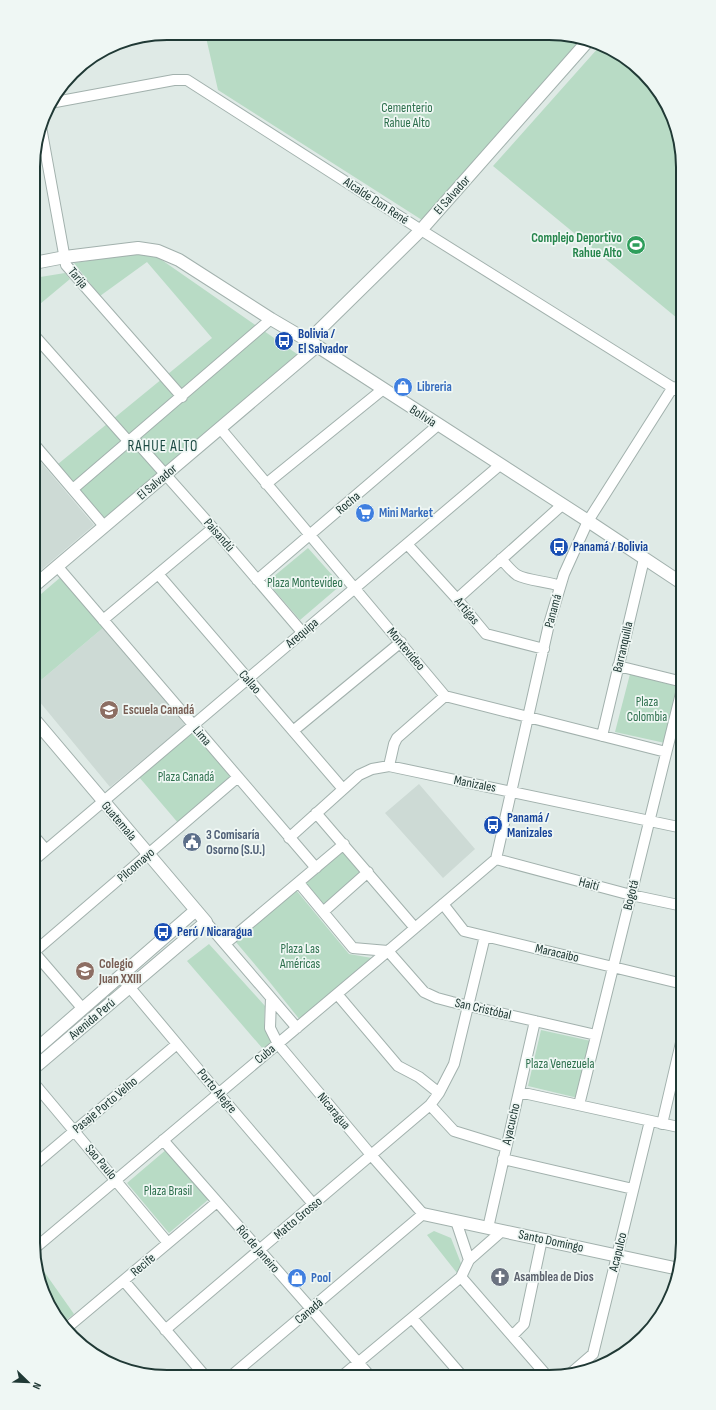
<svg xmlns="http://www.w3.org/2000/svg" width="716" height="1410" viewBox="0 0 716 1410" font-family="'Sofia Sans Condensed',sans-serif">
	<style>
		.built { fill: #cddad5 }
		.green { fill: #b8dbc5 }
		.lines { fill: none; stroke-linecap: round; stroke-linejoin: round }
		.minor-casing { stroke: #a2b1ad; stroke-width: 12 }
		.tertiary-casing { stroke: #a2b1ad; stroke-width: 14 }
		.minor { stroke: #fff; stroke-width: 10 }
		.tertiary { stroke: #fff; stroke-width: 12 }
		.labels { text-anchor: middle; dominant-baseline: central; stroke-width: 3.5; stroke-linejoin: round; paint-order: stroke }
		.park-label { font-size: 13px; fill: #2c6f4c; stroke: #eff7f4 }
		.street-label { font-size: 13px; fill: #203935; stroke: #eff7f4 }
		.leisure-label { font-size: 13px; font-weight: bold; fill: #27864d; stroke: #eff7f4; text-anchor: end }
		.transit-label { font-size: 13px; font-weight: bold; fill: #164399; stroke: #eff7f4; text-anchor: start }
		.shop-label { font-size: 13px; font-weight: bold; fill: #366cbe; stroke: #eff7f4; text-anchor: start }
		.education-label { font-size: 13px; font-weight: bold; fill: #785e54; stroke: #eff7f4; text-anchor: start }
		.service-label { font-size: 13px; font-weight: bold; fill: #4e5e75; stroke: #eff7f4; text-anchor: start }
		.worship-label { font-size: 13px; font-weight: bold; fill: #5b616d; stroke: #eff7f4; text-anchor: start }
		.quarter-label { font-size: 15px; letter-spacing: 1px; fill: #1d4b44; stroke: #eff7f4 }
		.rim { fill: none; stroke: #203935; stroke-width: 2 }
	</style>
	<rect width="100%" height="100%" fill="#dfeae6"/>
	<path class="built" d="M34,454L94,525L34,576Z
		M104,627L185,725L110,787L34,695V686Z
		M419,784L475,849L443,878L385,813Z"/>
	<path class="green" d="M205,33L575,36L581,39L422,220L218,90Z
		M599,47L637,66L676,124L683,167V323L493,166Z
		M138,253L156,256L297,354L106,521L58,464L212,338L147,262L100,296L74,263Z
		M65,273L70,279L34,309V278Z
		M308,548L341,585L300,620L267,582Z
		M62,576L104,627L34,686V600Z
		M630,674L680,687L665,743L615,732Z
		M192,731L233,778L179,824L139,777Z
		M343,848L364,872L324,908L303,883Z
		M296,890L349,954L372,958L300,1020L268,980L235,941Z
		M209,944L265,1006L264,1024L272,1042L263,1049L187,961Z
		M541,1030L591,1041L578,1098L528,1086Z
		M167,1149L209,1199L169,1233L127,1183Z
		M434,1231L451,1238L462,1266L457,1273L427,1235Z
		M38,1263L74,1314L64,1322L40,1286L37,1264Z"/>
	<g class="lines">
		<defs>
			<path id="minor" d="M50,103L174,80H187L421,230L683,394
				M41,127L66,265L182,397
				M34,335L129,442
				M220,428L445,696L666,752
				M133,438L213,528L302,632
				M34,444L104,526
				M266,484L382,390
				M73,489L271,319
				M407,544L457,599L486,634L544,649
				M501,559C506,564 511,571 517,575C528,581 547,581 560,586
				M57,566L316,868
				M158,574L343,789
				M257,580L438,425
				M457,599L562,505
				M103,620L213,528
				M618,666L683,682
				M293,731L401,642
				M602,736L644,559
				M389,766L394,744L397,738L445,696
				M316,813L415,928
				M33,835L46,850
				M289,838L359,775L372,769L389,766L683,828
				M496,859L549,624L564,574L588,521L673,387
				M496,859L631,895L683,906
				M33,861L500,465
				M299,883L353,948L388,951
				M443,904L464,931L683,984
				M323,912L368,872
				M206,922L297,1028
				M225,944L344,844
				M33,951L83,1009
				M388,951L424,992L437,998L452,1002L596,1035
				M34,952L238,777
				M121,977L219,1094L314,1205
				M337,994L398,1066L419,1077L439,1093
				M33,1082L168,1243
				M519,1092L683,1128
				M430,1105L454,1131L506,1147
				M579,1105L683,685
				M662,1124L683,1034
				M163,1140L370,1376
				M503,1159L633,1189
				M33,1166L177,1044
				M488,1228L535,1021
				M34,1249L388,951L496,859
				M469,1260L502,1231
				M461,1277L548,1377
				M124,1281L205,1376
				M412,1318L463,1377
				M68,1327L217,1202
				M165,1330L430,1105L439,1093L454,1064L485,936
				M513,1335L524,1324L542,1239
				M571,1373L593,1354L650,1121
				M231,1376L423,1214L372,1156L278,1044L270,1028L271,998
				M342,1376L461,1277L469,1260L456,1221"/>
			<path id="tertiary" d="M34,263L65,257L138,248L158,251L179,260L271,319L317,346L588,521L683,584
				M308,341L421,230L587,42
				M34,586L317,346
				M33,1052L196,910
				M33,1069L206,922L34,719
				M423,1214L679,1269"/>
		</defs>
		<use href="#minor" class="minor-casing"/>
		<use href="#tertiary" class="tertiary-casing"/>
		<use href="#minor" class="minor"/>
		<use href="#tertiary" class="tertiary"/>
	</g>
	<defs>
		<symbol id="stadium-disc" viewBox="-11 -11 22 22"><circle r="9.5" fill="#2e9e5b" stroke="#eff7f4"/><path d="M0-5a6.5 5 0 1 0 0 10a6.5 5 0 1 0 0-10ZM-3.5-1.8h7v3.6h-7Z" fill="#fff"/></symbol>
		<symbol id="bus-disc" viewBox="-11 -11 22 22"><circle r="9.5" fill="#1a4fb4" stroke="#eff7f4"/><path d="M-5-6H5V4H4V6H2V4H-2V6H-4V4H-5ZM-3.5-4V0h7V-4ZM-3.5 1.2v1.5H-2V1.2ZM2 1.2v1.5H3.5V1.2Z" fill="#fff"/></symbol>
		<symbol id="shop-disc" viewBox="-11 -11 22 22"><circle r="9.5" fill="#3f7fe0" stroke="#eff7f4"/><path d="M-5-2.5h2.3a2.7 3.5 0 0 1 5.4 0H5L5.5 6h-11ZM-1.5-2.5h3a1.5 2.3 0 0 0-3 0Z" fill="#fff"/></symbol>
		<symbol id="supermarket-disc" viewBox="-11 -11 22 22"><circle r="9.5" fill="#3f7fe0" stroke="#eff7f4"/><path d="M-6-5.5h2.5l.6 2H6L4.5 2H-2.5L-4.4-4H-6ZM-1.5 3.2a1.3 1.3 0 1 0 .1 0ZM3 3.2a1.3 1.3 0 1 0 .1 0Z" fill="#fff"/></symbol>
		<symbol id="school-disc" viewBox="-11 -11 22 22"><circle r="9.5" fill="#8d6e63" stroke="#eff7f4"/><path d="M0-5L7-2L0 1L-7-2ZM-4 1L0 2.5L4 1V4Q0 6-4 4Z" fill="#fff"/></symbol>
		<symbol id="civic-disc" viewBox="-11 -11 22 22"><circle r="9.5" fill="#5c6f8a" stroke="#eff7f4"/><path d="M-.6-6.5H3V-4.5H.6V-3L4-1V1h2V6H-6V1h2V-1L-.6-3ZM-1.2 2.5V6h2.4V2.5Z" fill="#fff"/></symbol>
		<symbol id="church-disc" viewBox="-11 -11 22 22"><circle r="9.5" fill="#6b7280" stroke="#eff7f4"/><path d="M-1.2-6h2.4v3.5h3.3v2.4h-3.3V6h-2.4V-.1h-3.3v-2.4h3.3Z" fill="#fff"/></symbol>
	</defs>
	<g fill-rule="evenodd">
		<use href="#stadium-disc" x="625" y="234" width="22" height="22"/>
		<use href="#bus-disc" x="273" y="330" width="22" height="22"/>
		<use href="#shop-disc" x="392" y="376" width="22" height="22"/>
		<use href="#supermarket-disc" x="354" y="502" width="22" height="22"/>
		<use href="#bus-disc" x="548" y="536" width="22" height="22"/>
		<use href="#school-disc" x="98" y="699" width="22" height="22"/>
		<use href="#bus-disc" x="482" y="814" width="22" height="22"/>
		<use href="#civic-disc" x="181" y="831" width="22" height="22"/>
		<use href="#bus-disc" x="152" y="921" width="22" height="22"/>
		<use href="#school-disc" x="74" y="960" width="22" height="22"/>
		<use href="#church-disc" x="489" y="1266" width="22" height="22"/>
		<use href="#shop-disc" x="286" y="1267" width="22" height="22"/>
	</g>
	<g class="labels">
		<g class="park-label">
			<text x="407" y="108">Cementerio<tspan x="407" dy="15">Rahue Alto</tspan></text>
			<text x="305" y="583">Plaza Montevideo</text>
			<text x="647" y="702">Plaza<tspan x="647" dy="15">Colombia</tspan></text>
			<text x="186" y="777">Plaza Canadá</text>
			<text x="300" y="949">Plaza Las<tspan x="300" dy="15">Américas</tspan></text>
			<text x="560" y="1064">Plaza Venezuela</text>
			<text x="168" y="1191">Plaza Brasil</text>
		</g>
		<g class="street-label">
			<text transform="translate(452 195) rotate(-48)">El Salvador</text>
			<text transform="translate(376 201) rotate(33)">Alcalde Don René</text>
			<text transform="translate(78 278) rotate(50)">Tarija</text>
			<text transform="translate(423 416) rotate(33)">Bolivia</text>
			<text transform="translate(157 482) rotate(-40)">El Salvador</text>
			<text transform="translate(348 503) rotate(-40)">Rocha</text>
			<text transform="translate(219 535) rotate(49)">Paisandú</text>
			<text transform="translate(467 611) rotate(50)">Artigas</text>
			<text transform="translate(553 611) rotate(-75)">Panamá</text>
			<text transform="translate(302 633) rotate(-40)">Arequipa</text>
			<text transform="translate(623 647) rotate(-77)">Barranquilla</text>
			<text transform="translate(406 649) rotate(50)">Montevideo</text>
			<text transform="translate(250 682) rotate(49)">Callao</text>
			<text transform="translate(202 736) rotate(49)">Lima</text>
			<text transform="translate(475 784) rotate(11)">Manizales</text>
			<text transform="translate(119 821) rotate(50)">Guatemala</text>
			<text transform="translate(136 865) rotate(-41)">Pilcomayo</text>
			<text transform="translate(589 884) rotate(15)">Haití</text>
			<text transform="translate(631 895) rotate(-76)">Bogotá</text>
			<text transform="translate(557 953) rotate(13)">Maracaibo</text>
			<text transform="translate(483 1009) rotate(13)">San Cristóbal</text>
			<text transform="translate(92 1019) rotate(-40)">Avenida Perú</text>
			<text transform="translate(265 1054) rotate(-40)">Cuba</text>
			<text transform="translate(217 1091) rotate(50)">Porto Alegre</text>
			<text transform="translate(105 1105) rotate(-40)">Pasaje Porto Velho</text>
			<text transform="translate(334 1111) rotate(50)">Nicaragua</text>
			<text transform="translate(511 1124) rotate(-77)">Ayacucho</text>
			<text transform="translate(101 1162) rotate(50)">Sao Paulo</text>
			<text transform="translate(298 1218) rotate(-40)">Matto Grosso</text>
			<text transform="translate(551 1241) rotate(12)">Santo Domingo</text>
			<text transform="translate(258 1249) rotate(49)">Río de Janeiro</text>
			<text transform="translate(618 1252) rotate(-76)">Acapulco</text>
			<text transform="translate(143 1265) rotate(-40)">Recife</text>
			<text transform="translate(309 1311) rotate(-40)">Canadá</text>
		</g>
		<g class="leisure-label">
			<text x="622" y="238">Complejo Deportivo<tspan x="622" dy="15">Rahue Alto</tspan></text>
		</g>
		<g class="transit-label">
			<text x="298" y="334">Bolivia /<tspan x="298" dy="15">El Salvador</tspan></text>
			<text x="573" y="547">Panamá / Bolivia</text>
			<text x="507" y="818">Panamá /<tspan x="507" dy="15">Manizales</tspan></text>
			<text x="177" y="932">Perú / Nicaragua</text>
		</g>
		<g class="shop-label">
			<text x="417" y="387">Libreria</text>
			<text x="379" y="513">Mini Market</text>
			<text x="311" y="1278">Pool</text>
		</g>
		<g class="education-label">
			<text x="123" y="710">Escuela Canadá</text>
			<text x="99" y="964">Colegio<tspan x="99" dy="15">Juan XXIII</tspan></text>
		</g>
		<g class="service-label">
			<text x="206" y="835">3 Comisaría<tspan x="206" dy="15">Osorno (S.U.)</tspan></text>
		</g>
		<g class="worship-label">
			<text x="514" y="1277">Asamblea de Dios</text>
		</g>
		<g class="quarter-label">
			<text x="163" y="446">RAHUE ALTO</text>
		</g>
	</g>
	<path d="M0 0H716V1410H0ZM167 40H549A127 127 0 0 1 676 167V1243A127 127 0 0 1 549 1370H167A127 127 0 0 1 40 1243V167A127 127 0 0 1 167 40Z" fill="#eff7f4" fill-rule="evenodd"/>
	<path class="rim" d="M167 40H549A127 127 0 0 1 676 167V1243A127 127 0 0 1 549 1370H167A127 127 0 0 1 40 1243V167A127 127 0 0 1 167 40Z"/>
	<g transform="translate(28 1382) rotate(113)" stroke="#eff7f4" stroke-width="3" paint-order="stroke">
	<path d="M0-3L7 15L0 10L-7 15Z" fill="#203935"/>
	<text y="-6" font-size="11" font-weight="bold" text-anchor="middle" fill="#203935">N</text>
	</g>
</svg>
